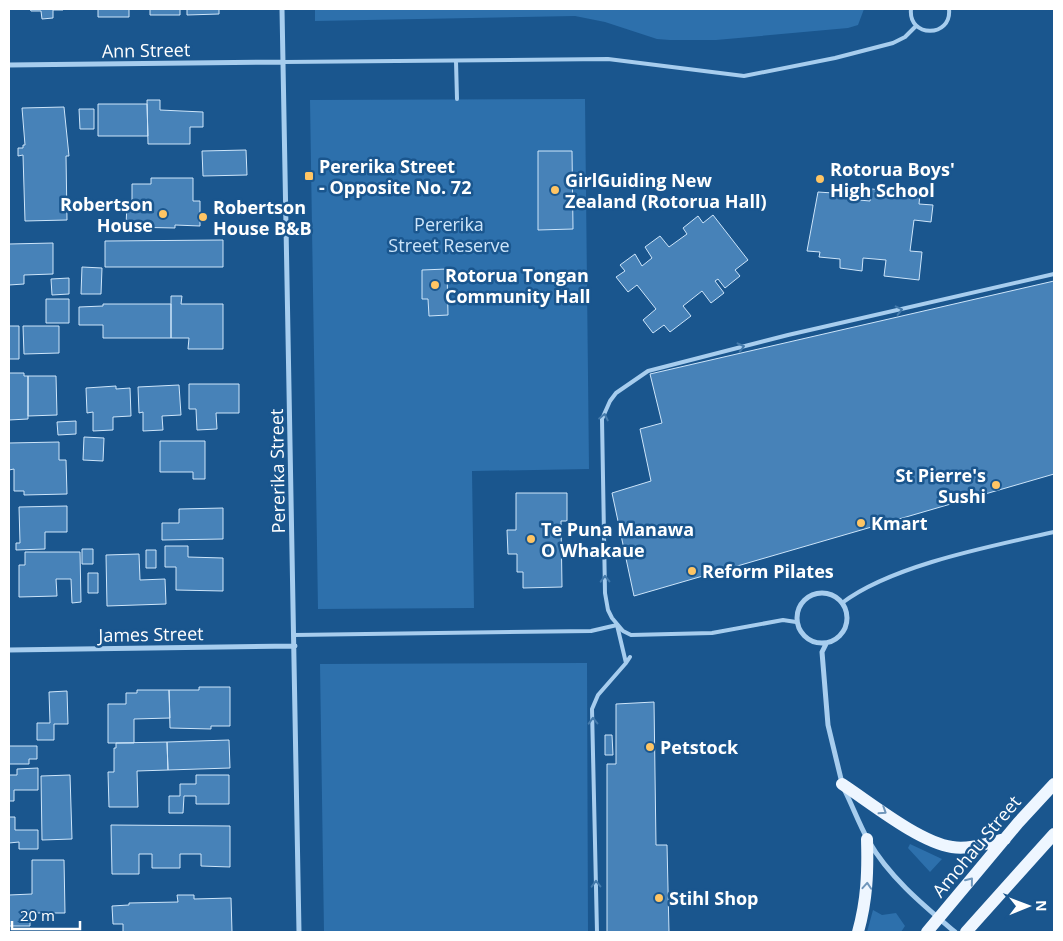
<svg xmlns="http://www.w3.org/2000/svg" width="1063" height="941" viewBox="0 0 1063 941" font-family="'Open Sans',sans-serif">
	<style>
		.green { fill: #2d70ac }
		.building { fill: #4782b8; stroke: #cde5fa }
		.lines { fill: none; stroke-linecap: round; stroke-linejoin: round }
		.service { stroke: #a7cdee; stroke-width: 4 }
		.minor { stroke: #a7cdee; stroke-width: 5 }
		.primary { stroke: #eef6ff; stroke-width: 12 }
		.oneway { stroke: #447aab }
		.oneway2 { stroke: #6f96bb }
		.poi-dot { fill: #ffc564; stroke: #1a568e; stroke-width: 2 }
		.labels { text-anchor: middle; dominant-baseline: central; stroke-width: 5; stroke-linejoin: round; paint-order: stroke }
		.street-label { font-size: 18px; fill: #fff; stroke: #1a568e }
		.poi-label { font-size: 18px; font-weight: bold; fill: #fff; stroke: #1a568e; text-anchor: start }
		.park-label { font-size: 18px; fill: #cde5fa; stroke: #1a568e }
	</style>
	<rect width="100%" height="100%" fill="#1a568e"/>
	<path class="green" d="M315,9H864L858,25L848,28L716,40H670L657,39L605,22L575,16L315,21Z
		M585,99L589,469L472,471L474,608L318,609L310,100Z
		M587,663L588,932H324L320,664Z
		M910,844L942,859L930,872L908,848Z
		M873,910L882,915L896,913L905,926L901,932H867Z"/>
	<path class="building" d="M30,9H63V10H53V18L42,19L41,11H31Z
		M98,9H180V15H150V9H129V17H98Z
		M187,9H219V14L187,15Z
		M147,100H160V110L203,112V127H190V144H148Z
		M98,104H147L148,136H98Z
		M64,107L69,156H66L67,220L25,221L23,155L18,156V148H23V145H25L22,108Z
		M79,109H94V129H80Z
		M246,150L247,175L203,176L202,151Z
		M538,151H572L573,229L538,230Z
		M151,178H193V201H200V226L175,225V228L126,227L127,202H132V184H151Z
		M834,185L850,187L848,199L870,201L872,189L920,194L919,204L933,205L931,222L914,220L910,251L922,252L919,280L884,276L886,260L863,258L862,271L840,268V259L819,257L820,252L807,251L818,192L833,193Z
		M713,215L748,260L735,270L740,276L725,288L718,279L715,281L724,293L711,303L702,291L683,306L691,316L670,332L664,325L653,333L643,320L656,309L637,285L628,292L616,277L625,271L620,265L635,254L642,266L652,258L645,247L660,236L669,247L687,234L683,228L698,216L703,223Z
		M223,240V267H105V241Z
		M53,243V274L24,275V284L9,285V244Z
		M82,267L102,268L101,294H81Z
		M447,269L448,315L429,316L428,299H422V270Z
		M69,278V294L52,295L51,279Z
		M1054,281V474L634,596L612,493L651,481L640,429L662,423L650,374Z
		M171,296H182L181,304H223V349H188L189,338H171Z
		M46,299H69V323H46Z
		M103,304H171V338H103V325H79V307L103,306Z
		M9,326H19V359H9Z
		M23,326H59V353L24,354Z
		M9,373H24V376H28V419L9,420Z
		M28,376H56L57,415L28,416Z
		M189,384H239V413H216L217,429L197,430L196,409H189Z
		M179,385L181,415L162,416L163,430L143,431V412L139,413L138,387Z
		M116,386V389L130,388L131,416L113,417V430L93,431V412L87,413L86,388Z
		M76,421V434L58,435L57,422Z
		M84,437L104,438L103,461L83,460Z
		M160,441H205V479H193V472H160Z
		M59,442V460H66L67,494L24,495V491H14V469L9,470V443Z
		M516,493H567V521H561L562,587L523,588V572H517V554H508L507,530H516Z
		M67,506V532H45V549L16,550V543H20L19,507Z
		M223,508V539L162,540V523H179V509Z
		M165,546H188V557L223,558V591L176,590V567H165Z
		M82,549H93V564H82Z
		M146,550H156V568H146Z
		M25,552H80L81,602L72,603L71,579H56L57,596L19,597V565H25Z
		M139,554L140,580L165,579L166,604L107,606L106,555Z
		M88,573H98V593H88Z
		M199,687H230V726H211V729L170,728L169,690H199Z
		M137,690H169L170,718L134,719V743H108V704H126V693H137Z
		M67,691L68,724H54V740H37V723H50L49,692Z
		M654,702L656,845H667L669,932H607V764H616V704Z
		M605,735H612L613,755H605Z
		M229,740L230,768L168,770L167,742Z
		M167,742L168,770L137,771L138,807H109L108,772H114V748H116V743Z
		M9,746H37V759H29V764H9Z
		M38,768V790H14V801H9V775H17V769Z
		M70,775L72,839L42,840L41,776Z
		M196,775H229V804H196V796H184L183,813H169V796H180V784H196Z
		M9,817H15V830H38V849H19V842L9,843Z
		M111,825L230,826V867L201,866V854H180V868H152V854H139V874H112Z
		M32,860H64L65,913H30V926H9V895L32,894Z
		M177,895H194V899L231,898L232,932H123V924H113L112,906L129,905V903L178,902Z"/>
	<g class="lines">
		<path class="service" d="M911,9C908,38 952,38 949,9
			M456,61L457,99
			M283,62L608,59L744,76L835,58L893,43L905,37L916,26
			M842,603C892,565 992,546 1054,532
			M796,622L783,620L712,633L631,635L623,631L612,618L608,610L605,593L602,419L610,401L616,393L648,371L788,335L1054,274
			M294,635L591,631L617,625
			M626,663L630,657
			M597,932L592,709L598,695L626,663L617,625"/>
		<path class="minor" d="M282,9L299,932
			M9,65L283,62
			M797 618a25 25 0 1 1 50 0a25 25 0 1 1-50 0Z
			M826,644L822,652L828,725L842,783
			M9,650L295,646
			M845,791C853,807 859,824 868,840C889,877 923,905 955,932"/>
		<path class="primary" d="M842,784C871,803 919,842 952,847C969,850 988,843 1005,839
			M858,932C867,900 868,872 867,839
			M927,932L1018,823L1054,784
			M966,932L1054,834"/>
	</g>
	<defs><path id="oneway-chevron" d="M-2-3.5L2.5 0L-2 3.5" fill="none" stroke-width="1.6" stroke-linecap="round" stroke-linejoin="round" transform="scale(1.25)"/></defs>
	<g class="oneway">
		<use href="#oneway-chevron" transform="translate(899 310) rotate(-13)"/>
		<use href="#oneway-chevron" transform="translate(741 347) rotate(-14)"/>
		<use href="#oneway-chevron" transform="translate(604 417) rotate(-78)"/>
		<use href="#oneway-chevron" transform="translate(605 579) rotate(-91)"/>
		<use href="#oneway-chevron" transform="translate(593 721) rotate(-91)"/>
		<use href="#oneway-chevron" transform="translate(596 884) rotate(-91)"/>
	</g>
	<g class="oneway2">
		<use href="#oneway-chevron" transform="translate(883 811) rotate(33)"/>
		<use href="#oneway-chevron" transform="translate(970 881) rotate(-51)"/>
		<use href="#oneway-chevron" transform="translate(867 886) rotate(-86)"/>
	</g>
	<g class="poi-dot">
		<rect x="304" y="171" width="10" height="10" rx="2.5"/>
		<circle cx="820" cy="179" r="5"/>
		<circle cx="555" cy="190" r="5"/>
		<circle cx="163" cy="214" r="5"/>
		<circle cx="203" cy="217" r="5"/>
		<circle cx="435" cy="285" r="5"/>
		<circle cx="996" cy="485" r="5"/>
		<circle cx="861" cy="523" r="5"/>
		<circle cx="531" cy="539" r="5"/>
		<circle cx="692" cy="571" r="5"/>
		<circle cx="650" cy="747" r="5"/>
		<circle cx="659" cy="898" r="5"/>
	</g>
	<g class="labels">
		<g class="street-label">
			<text transform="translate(146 50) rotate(-1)">Ann Street</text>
			<text transform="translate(277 471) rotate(-91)">Pererika Street</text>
			<text transform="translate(151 634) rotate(-1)">James Street</text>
			<text transform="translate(976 846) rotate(-50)">Amohau Street</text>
		</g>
		<g class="poi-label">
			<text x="319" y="166">Pererika Street<tspan x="319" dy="21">- Opposite No. 72</tspan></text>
			<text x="830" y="169">Rotorua Boys'<tspan x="830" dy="21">High School</tspan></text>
			<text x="565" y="180">GirlGuiding New<tspan x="565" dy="21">Zealand (Rotorua Hall)</tspan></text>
			<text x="153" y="204" text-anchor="end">Robertson<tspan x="153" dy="21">House</tspan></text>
			<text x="213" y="207">Robertson<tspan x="213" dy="21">House B&amp;B</tspan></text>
			<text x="445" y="275">Rotorua Tongan<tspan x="445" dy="21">Community Hall</tspan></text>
			<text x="986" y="475" text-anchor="end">St Pierre's<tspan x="986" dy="21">Sushi</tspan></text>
			<text x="871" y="523">Kmart</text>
			<text x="541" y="529">Te Puna Manawa<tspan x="541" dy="21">O Whakaue</tspan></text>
			<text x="702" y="571">Reform Pilates</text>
			<text x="660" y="747">Petstock</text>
			<text x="669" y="898">Stihl Shop</text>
		</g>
		<g class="park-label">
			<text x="449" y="224">Pererika<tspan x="449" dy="21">Street Reserve</tspan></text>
		</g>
	</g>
	<rect width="1063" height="941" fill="none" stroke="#ffffff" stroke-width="20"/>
	<g transform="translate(1028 906) rotate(89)" stroke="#1a568e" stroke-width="4" paint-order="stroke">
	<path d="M0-4L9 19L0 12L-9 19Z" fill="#ffffff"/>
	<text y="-8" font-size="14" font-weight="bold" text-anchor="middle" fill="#ffffff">N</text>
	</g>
	<path d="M12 921v8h68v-8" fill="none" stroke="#ffffff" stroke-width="2.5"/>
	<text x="20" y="921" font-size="15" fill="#ffffff" stroke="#1a568e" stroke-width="4" paint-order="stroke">20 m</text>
</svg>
